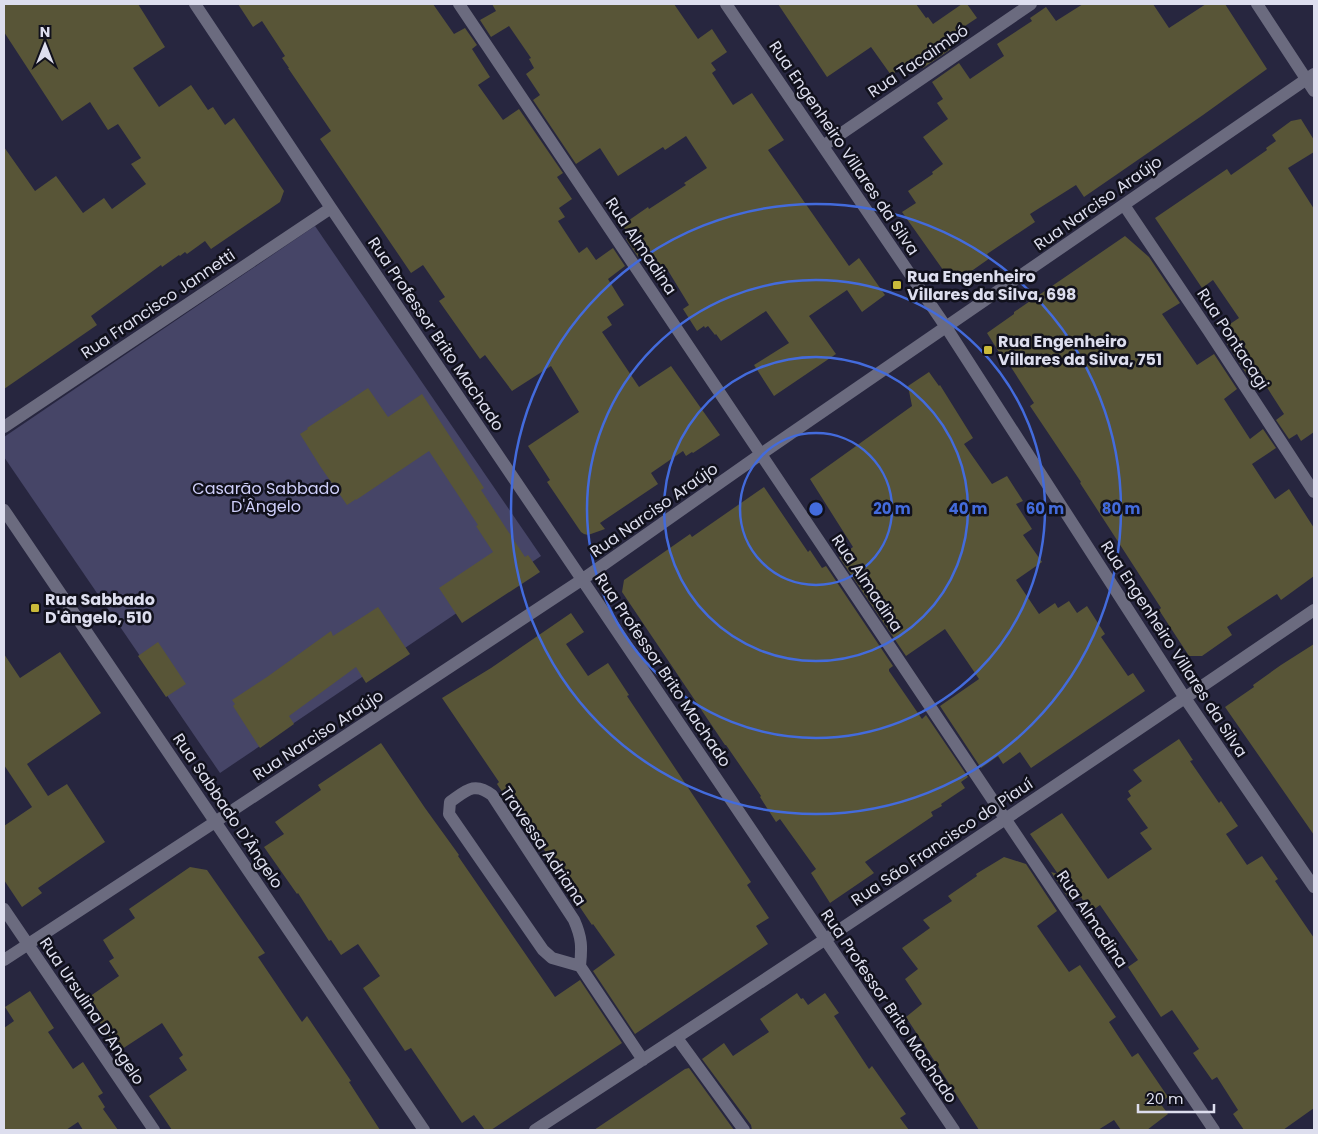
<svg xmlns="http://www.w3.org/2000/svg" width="1318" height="1134" viewBox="0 0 1318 1134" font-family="Poppins,sans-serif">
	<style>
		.park { fill: #464567 }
		.building { fill: #585537 }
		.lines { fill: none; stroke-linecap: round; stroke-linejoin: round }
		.minor { stroke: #6b6b7f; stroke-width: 12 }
		.ring { fill: none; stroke: #436bdc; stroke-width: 2.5 }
		.poi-dot { fill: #caba3a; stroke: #11111c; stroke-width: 2 }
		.labels { text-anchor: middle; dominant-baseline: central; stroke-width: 5; stroke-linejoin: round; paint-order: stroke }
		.street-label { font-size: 16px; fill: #dddeee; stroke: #11111c }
		.poi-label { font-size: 16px; font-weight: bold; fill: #dddeee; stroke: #11111c; text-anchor: start }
		.park-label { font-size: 16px; fill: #cfcffa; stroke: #11111c }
		.centre { fill: #436bdc; stroke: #11111c; stroke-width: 2.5 }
		.ring-label { font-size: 15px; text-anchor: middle; font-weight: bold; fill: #436bdc; stroke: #11111c; stroke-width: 5; stroke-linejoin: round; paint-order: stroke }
	</style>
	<rect width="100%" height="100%" fill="#27263f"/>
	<path class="park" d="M315,226L541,556L220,773L4,457V437Z"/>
	<path class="building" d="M4,4H138L165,47L133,68L159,107L191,85L208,110L213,107L225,125L234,118L284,191L280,202L211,249L205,241L187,254L185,252L180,256L179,255L162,267L161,265L91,316L97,325L4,389V147L35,191L56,176L83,213L104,198L112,209L146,184L131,164L141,158L118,124L108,130L90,102L62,121L4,32Z
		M238,4H433L454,34L465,28L477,45L472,49L490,77L478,85L503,120L519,109L563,173L557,177L572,199L559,208L565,217L558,221L579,253L587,247L596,260L613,248L625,266L608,279L624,305L607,317L612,325L602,332L639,387L671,366L720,435L693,453L692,452L686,456L683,451L651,473L658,484L600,523L605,529L588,535L584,534L581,532L547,482L550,480L528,446L579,412L562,384L551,366L512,391L485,355L480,359L439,301L445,297L423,265L411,273L320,139L331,131L288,68H289L282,58L285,56L262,21L253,27Z
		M492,4H674L698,39L712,29L727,52L711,63L716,70L712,73L733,105L752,93L784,140L768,150L849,266L859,258L885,295L862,312L847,290L809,316L836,354L774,396L754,365L789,343L766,311L721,341L716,334L715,335L708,326L705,328L704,326L697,331L683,309L689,305L664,264L656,269L646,255L643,257L642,254L638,257L626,239L630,236L622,225L648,207L649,209L686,185L684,183L707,168L686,136L665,150L663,147L618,176L600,148L576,164L533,100L540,95L526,74L534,68L529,59L531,58L509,26L491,37L480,20L496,11Z
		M778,4H916L926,18L928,17L933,24L962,4H967L977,18L944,40L951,49L923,68L917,58L891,75L871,47L827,77Z
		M1083,4H1153L1169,28L1206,4H1225L1267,69L1203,115L1084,197L1076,185L1030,214L1035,222L987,254L990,258L953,284L902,212L916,203L908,191L933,174L932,172L943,164L923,137L948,119L937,103L943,99L932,82L959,63L970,79L1004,56L997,44L1032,21L1030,18L1046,7L1056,21Z
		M1301,119L1314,140V152L1288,168L1314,209V432L1301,441L1297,434L1289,439L1276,420L1284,414L1257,372L1249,378L1227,344L1235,338L1227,326L1239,318L1213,280L1202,288L1155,218L1227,169L1231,175L1267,150L1266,148L1276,141L1272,135L1291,121Z
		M1125,236L1149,257L1180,303L1162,314L1197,365L1214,354L1237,389L1224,399L1250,439L1263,429L1276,448L1252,464L1275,499L1289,489L1314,528V576L1281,600L1277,594L1227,627L1232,635L1202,656H1189L1159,610L1161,608L1080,483L1081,482L1030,406L1034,403L1007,361L1005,362L987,333L1014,314V312Z
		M929,372L939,386L940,385L973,438L964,444L992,484L1007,476L1023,501L1016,504L1032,529L1023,535L1042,562L1016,580L1039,614L1055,603L1058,608L1069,601L1077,613L1087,606L1105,634L1101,637L1128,676L1133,673L1145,691L1031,768L1020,752L1003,764L998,756L981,768L940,706L979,679L945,629L906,656L839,557L853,547L810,479L912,406L908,386Z
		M368,388L388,417L422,394L484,488L481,490L525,557L528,555L540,572L462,623L439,588L493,552L476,526L478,525L429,451L356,500V499L347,505L320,466L300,434L308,429L307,428Z
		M764,487L808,552L810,550L822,568L826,566L893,666L889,669V671L922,719L926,715L968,777L961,782L965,788L941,804L942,806L931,812L933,816L865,862L874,873L830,903L811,873L816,869L780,819L776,822L760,797L761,796L726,745H725L622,592L624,580L690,534L692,537Z
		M378,607L410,654L366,683L356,667L289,716L294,724L260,748L233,706L235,704L232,700L267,677L331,631L333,636Z
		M571,613L584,632L566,644L588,676L608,663L629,695L627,696L751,882L747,885L769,918L756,926L768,944L635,1034L593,971L615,955L593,924L592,925L571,894L572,893L562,877L510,798L507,799L497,784L499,782L442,698L491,668Z
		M158,642L186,684L166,697L138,656Z
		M1314,644V835L1225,707L1254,687L1253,685L1281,665Z
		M60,652L101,713L27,764L48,796L67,784L105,842L38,888L42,893L22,907L4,880V826L32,807L4,765V654L20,678Z
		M1179,739L1193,760L1190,761L1219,803L1221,801L1238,826L1226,834L1247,865L1262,856L1278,879L1275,881L1314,938V1108L1283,1130H1244L1233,1114L1238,1110L1217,1077L1212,1080L1193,1053L1199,1049L1172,1010L1161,1017L1128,967L1138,960L1100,905L1090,912L1081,897L1080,898L1078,896L1071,902L1051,872L1058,874L1030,834L1062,813L1108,879L1152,849L1140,833L1148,828L1127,799L1131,796L1128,791L1142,781L1133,770Z
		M381,743L425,808L459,855L458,856L555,997L580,980L622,1043L491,1130H485L474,1115L462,1123L411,1048L405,1051L363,988L380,976L358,944L341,955L331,940L329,941L298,893L297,894L264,847L284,834L275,822L321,790L318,785Z
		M1004,857L1026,864L1057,911L1037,926L1069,972L1080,965L1116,1017L1109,1022L1132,1057L1138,1053L1168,1097L1160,1103L1168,1114L1147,1130H1121L1114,1120L1098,1130H979L906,1017L922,1004L905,979L918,969L902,948L930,928L923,920L952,901L948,896L977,876L976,874Z
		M190,867L207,870L265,953L258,957L302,1022L307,1016L351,1081L349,1082L380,1130H172L149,1096L187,1070L179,1058L183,1055L162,1023L119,1051L98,1020L103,1017L89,997L119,976L109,961L114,958L103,940L135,918L129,909Z
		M30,991L54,1028L48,1032L73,1069L83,1062L103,1093L98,1096L105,1107L103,1109L118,1130H83L78,1122L66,1130H4V1028L14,1021L5,1007Z
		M797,993L801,999L803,998L808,1005L825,993L839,1013L834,1016L869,1069L872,1066L906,1114L900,1118L909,1130H752L751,1125L702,1059L724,1043L733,1056L769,1032L760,1019Z
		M689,1068L734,1130H594L685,1069Z"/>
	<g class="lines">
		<path class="minor" d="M195,4L331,208L954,1130
			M459,4L1214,1130
			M726,4L946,327L1185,698L1314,887
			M1257,4L1314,91
			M823,146L1031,4
			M1124,205L1208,330L1314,492
			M4,427L331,208
			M4,510L424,1130
			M4,909L154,1130
			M4,960L215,822L583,579L761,454L1314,74
			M580,966C582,947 582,938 574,920L492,795C474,781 466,791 450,802L449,814L543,950L552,958L580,966L643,1060
			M677,1038L744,1130
			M535,1130C797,960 1056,786 1314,610"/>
	</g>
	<g class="ring">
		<circle cx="816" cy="509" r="76"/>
		<circle cx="816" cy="509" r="152"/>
		<circle cx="816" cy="509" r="229"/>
		<circle cx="816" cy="509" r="305"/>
	</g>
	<g class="poi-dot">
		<rect x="892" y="280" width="10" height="10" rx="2.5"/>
		<rect x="983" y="345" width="10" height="10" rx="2.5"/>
		<rect x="30" y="603" width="10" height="10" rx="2.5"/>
	</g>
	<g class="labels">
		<g class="street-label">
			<text transform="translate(918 61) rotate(-34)">Rua Tacaimbó</text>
			<text transform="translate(844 148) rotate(56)">Rua Engenheiro Villares da Silva</text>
			<text transform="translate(1098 203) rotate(-35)">Rua Narciso Araújo</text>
			<text transform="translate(641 246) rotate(56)">Rua Almadina</text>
			<text transform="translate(158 304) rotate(-34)">Rua Francisco Jannetti</text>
			<text transform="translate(436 334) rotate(56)">Rua Professor Brito Machado</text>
			<text transform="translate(1233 339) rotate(57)">Rua Pontacagi</text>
			<text transform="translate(654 510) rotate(-35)">Rua Narciso Araújo</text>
			<text transform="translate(867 583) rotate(56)">Rua Almadina</text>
			<text transform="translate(1174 649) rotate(57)">Rua Engenheiro Villares da Silva</text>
			<text transform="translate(663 670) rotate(56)">Rua Professor Brito Machado</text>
			<text transform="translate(318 735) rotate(-33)">Rua Narciso Araújo</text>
			<text transform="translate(228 811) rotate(56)">Rua Sabbado D'Ângelo</text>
			<text transform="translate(942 842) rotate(-34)">Rua São Francisco do Piauí</text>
			<text transform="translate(543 846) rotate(56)">Travessa Adriana</text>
			<text transform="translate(1092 919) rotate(56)">Rua Almadina</text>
			<text transform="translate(889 1006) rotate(56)">Rua Professor Brito Machado</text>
			<text transform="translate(92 1011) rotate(56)">Rua Ursulina D'Angelo</text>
		</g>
		<g class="poi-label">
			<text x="907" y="276">Rua Engenheiro<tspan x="907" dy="18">Villares da Silva, 698</tspan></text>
			<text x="998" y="341">Rua Engenheiro<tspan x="998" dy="18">Villares da Silva, 751</tspan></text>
			<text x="45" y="599">Rua Sabbado<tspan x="45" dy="18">D'ângelo, 510</tspan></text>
		</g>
		<g class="park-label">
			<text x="266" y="488">Casarão Sabbado<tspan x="266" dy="18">D'Ângelo</tspan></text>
		</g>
	</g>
	<circle cx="816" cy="509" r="8" class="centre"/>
	<g class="ring-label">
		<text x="892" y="514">20 m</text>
		<text x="968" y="514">40 m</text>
		<text x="1045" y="514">60 m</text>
		<text x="1121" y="514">80 m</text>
	</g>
	<rect width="1318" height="1134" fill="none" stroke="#dddeee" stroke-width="10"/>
	<g transform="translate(45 45)" stroke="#11111c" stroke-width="4" paint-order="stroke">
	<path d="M0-4L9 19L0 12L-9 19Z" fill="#dddeee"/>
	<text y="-8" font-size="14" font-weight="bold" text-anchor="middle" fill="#dddeee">N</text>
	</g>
	<path d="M1138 1104v8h76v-8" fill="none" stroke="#dddeee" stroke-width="2.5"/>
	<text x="1146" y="1104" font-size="15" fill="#dddeee" stroke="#11111c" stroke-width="4" paint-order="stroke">20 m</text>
</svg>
